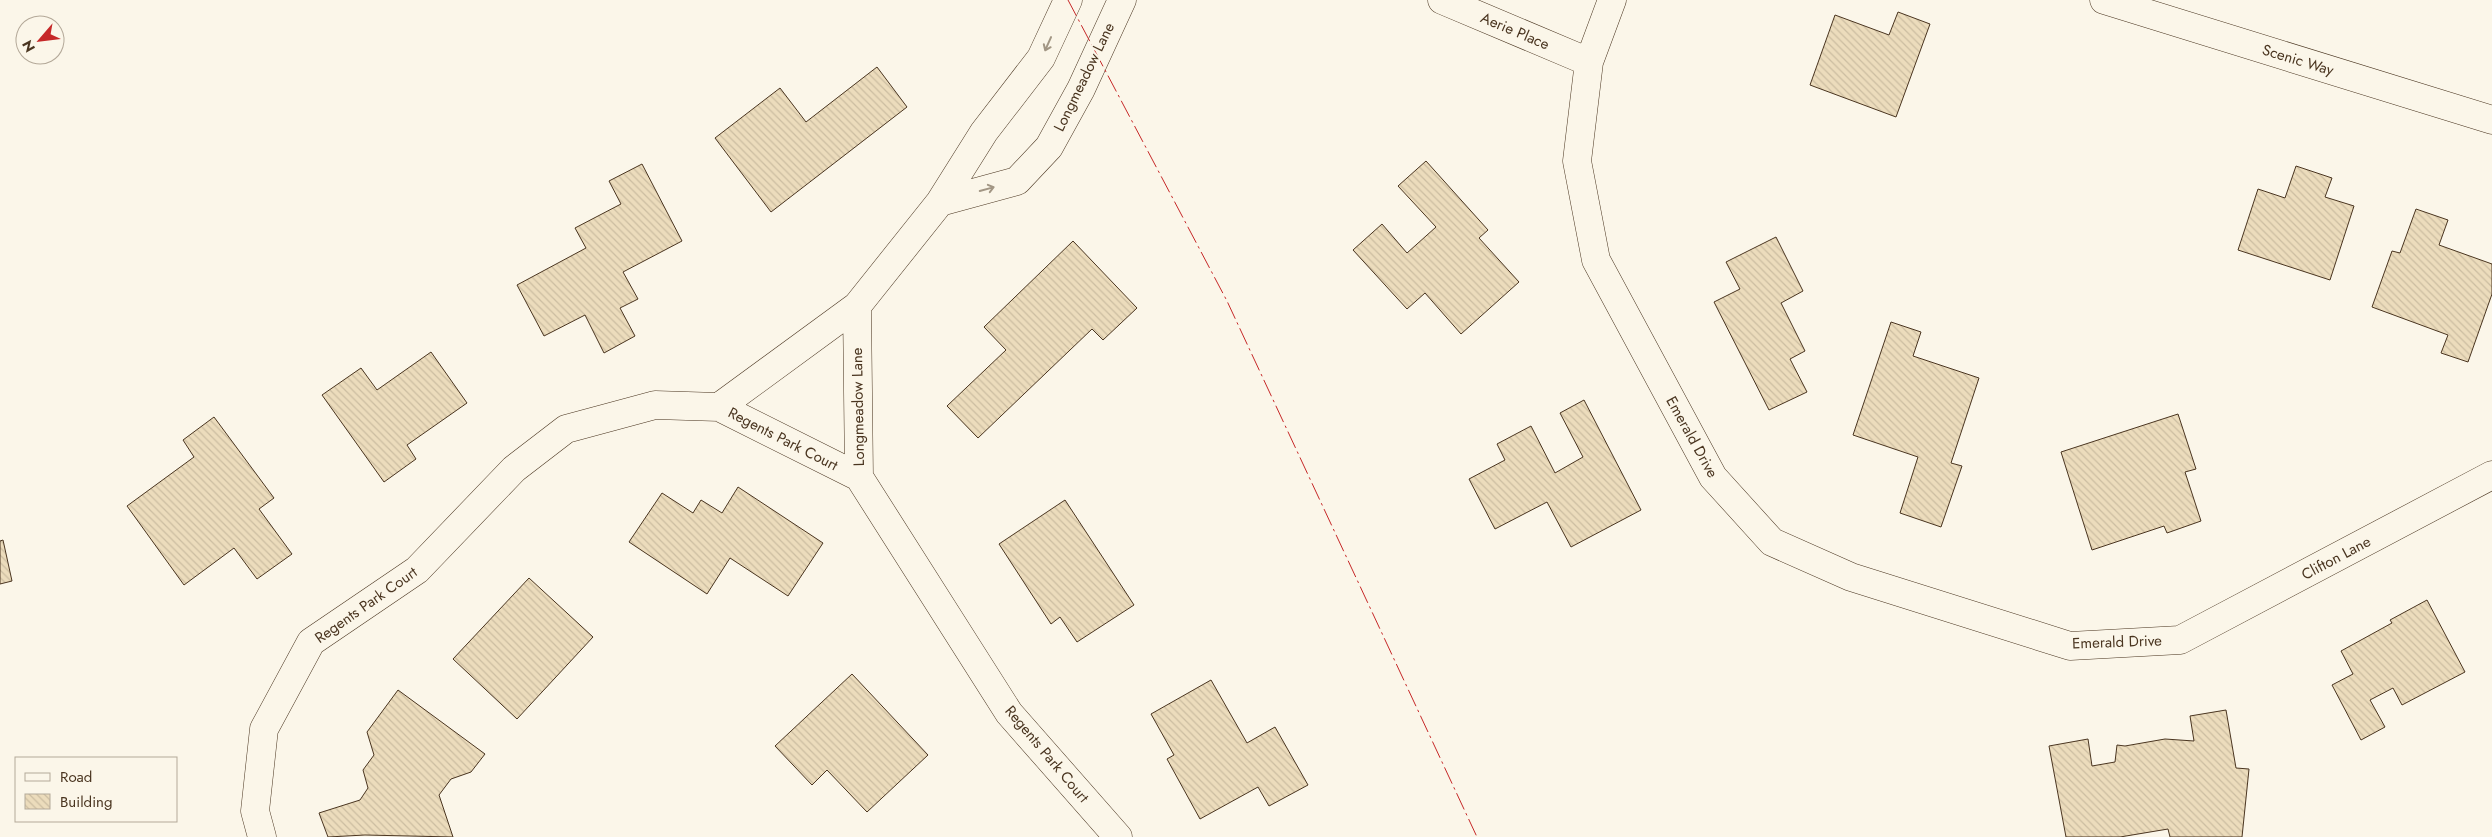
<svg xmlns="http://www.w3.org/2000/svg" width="2492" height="837" viewBox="0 0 2492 837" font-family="Jost,sans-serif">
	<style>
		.building { fill: url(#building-back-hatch); stroke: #4a3520 }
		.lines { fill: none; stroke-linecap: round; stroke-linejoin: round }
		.minor-casing { stroke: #4a3520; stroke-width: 29 }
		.minor { stroke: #fbf6e9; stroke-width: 28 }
		.power { stroke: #c62828; stroke-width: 1; stroke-dasharray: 18 4 2.5 4; stroke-linecap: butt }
		.oneway { stroke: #a29684 }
		.labels { text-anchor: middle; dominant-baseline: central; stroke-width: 4; stroke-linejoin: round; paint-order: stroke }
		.street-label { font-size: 15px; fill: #4a3520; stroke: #fbf6e9 }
	</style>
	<defs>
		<pattern id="building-back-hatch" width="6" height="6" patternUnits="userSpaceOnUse" patternTransform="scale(1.25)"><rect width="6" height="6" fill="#ecdcbc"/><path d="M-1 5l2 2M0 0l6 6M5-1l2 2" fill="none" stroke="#ccbda1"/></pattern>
	</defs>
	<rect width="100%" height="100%" fill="#fbf6e9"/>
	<path class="building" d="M1898,12L1930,24L1896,117L1810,85L1835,15L1889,35Z
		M877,67L907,107L771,212L715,138L780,88L806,122Z
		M1426,161L1488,230L1479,238L1519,282L1461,334L1425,293L1407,309L1353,250L1382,224L1407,253L1436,227L1398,186Z
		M642,164L682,241L623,272L638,299L620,308L635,336L604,353L585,315L544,336L517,285L586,248L575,228L621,204L609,181Z
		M2296,166L2332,178L2325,197L2354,206L2330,280L2238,250L2258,189L2285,198Z
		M2416,209L2448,220L2439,245L2492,264V294L2468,362L2441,353L2448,335L2372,307L2392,251L2400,253Z
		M1776,237L1803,291L1781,303L1805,351L1790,359L1807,392L1769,410L1714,302L1740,289L1726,262Z
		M1073,241L1137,308L1103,340L1092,329L978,438L947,406L1006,350L984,327Z
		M1891,322L1921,332L1913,356L1979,378L1951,463L1962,466L1941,527L1900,513L1918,457L1853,435Z
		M431,352L467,403L407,445L416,459L384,482L322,395L361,368L377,390Z
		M1584,400L1641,510L1571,547L1547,502L1495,529L1469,479L1505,460L1497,444L1531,426L1555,473L1583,457L1560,413Z
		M2178,414L2196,469L2185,472L2201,521L2167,533L2164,526L2092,550L2061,452Z
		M214,417L274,498L259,509L292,554L257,579L234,548L184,585L127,506L194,457L183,440Z
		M738,487L823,543L788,596L730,558L707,594L629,542L662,493L693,513L701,500L722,513Z
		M1065,500L1134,605L1077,642L1060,617L1051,624L999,544Z
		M3,540L12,581L0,584V541Z
		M529,578L593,637L517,719L453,659Z
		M2427,600L2465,672L2402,705L2393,688L2370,700L2385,727L2361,740L2332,685L2353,674L2341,651L2392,623L2390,620Z
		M852,674L928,755L867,812L827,770L812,785L775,746Z
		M1211,680L1247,743L1275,727L1308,785L1269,806L1258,787L1200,819L1167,759L1174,755L1151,714Z
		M398,690L485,754L471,772L451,779L439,795L453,837L365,835L328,837L319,813L360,800L368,788L363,770L374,755L367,732Z
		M2226,710L2236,768L2249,769L2242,837H2170L2168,829L2120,837H2066L2049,746L2088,739L2092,766L2115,762L2117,745L2125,746L2165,739L2194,741L2190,716Z"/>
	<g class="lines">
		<defs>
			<path id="minor" d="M1442,0L1589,62
				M1612,0L1589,62L1577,161L1596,260L1713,477L1772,542L1851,577L2070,646L2180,640L2492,475
				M2104,0L2492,120
				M940,202L1017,181L1049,147L1081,89L1122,0
				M857,306L859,477
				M719,407L857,306L940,202L984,132L1041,58L1068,0
				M262,837L255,811L264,729L311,642L417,570L514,469L566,429L655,405L719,407L859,477L1009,713L1118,837"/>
		</defs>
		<use href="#minor" class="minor-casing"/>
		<use href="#minor" class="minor"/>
		<path class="power" d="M1068,0L1227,301L1477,837"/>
	</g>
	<defs><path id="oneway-shaft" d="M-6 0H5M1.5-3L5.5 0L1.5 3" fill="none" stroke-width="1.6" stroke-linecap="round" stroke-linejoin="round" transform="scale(1.25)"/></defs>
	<g class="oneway">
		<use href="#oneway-shaft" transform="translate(1048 44) rotate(114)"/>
		<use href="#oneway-shaft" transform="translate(987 189) rotate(-15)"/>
	</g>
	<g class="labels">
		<g class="street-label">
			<text transform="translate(1515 31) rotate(23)">Aerie Place</text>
			<text transform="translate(2298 60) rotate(17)">Scenic Way</text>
			<text transform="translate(1084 77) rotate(-64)">Longmeadow Lane</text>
			<text transform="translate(858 407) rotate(-91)">Longmeadow Lane</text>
			<text transform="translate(1692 437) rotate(61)">Emerald Drive</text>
			<text transform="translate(783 439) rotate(27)">Regents Park Court</text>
			<text transform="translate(2336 558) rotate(-28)">Clifton Lane</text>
			<text transform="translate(366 605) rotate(-35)">Regents Park Court</text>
			<text transform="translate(2117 642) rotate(-2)">Emerald Drive</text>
			<text transform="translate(1047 754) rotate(50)">Regents Park Court</text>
		</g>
	</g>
	<rect x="15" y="757" width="162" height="65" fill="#fbf6e9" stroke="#b4a999"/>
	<rect x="25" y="773" width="25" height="8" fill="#fbf6e9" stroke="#b4a999"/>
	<text x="60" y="782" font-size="15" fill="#4a3520">Road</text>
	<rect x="25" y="794" width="25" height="15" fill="url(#building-back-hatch)" stroke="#b4a999"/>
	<text x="60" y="807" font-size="15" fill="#4a3520">Building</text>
	<g transform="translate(40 40) rotate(242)"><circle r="24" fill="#fbf6e9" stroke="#b4a999"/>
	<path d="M0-4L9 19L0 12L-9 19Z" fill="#c62828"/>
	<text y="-8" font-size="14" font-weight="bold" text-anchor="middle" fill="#4a3520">N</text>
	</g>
</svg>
